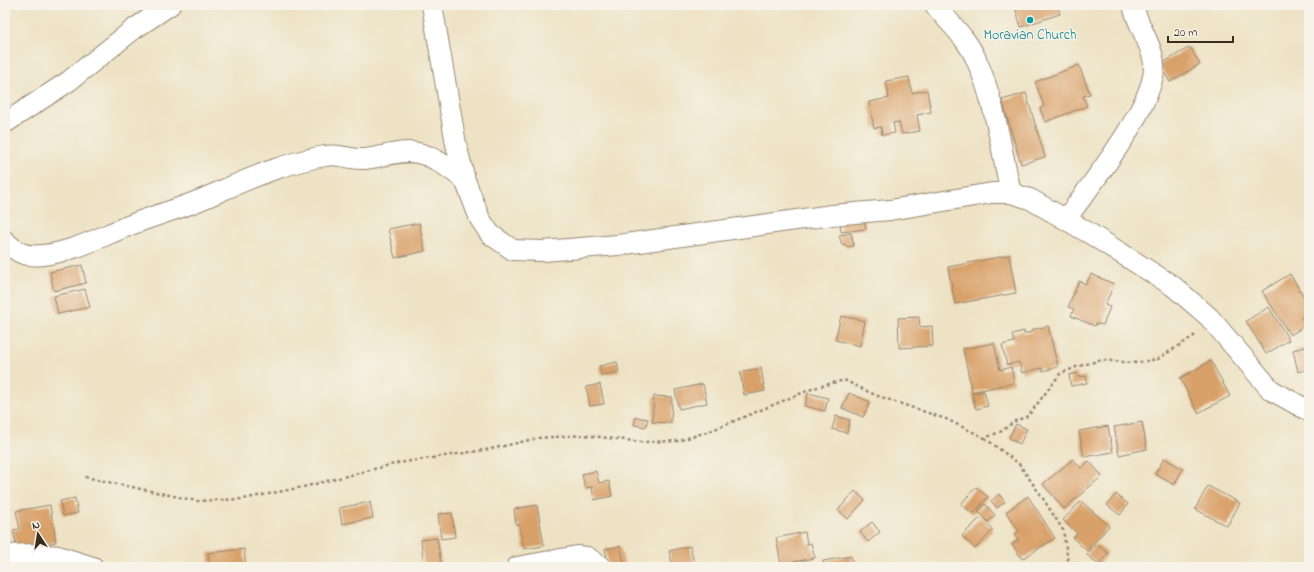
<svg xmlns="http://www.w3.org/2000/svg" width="1314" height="572" viewBox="0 0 1314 572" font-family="'Indie Flower',sans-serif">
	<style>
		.building { fill: #d9a16a }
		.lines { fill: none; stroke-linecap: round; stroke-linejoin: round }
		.street-casing { stroke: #948671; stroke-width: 22 }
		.path { stroke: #948671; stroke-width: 2.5; stroke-dasharray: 3 3; stroke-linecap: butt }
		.street { stroke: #fff; stroke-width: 20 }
		.culture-dot { fill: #0f9aa8; stroke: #f7f3e8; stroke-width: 1.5 }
		.labels { text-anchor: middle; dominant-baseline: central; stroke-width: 3; stroke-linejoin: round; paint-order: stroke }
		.culture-label { font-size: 14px; fill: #0d838f; stroke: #f7f3e8 }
	</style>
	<rect width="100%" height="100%" fill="#f7f3e8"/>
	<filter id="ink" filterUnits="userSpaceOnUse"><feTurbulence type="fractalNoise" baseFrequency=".025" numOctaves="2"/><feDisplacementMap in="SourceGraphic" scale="8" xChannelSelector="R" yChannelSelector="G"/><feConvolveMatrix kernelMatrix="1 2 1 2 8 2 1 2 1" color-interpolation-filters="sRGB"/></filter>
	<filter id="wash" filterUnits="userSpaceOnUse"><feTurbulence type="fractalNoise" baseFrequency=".012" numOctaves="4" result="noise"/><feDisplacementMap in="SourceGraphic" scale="16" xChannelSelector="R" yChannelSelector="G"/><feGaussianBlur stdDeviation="0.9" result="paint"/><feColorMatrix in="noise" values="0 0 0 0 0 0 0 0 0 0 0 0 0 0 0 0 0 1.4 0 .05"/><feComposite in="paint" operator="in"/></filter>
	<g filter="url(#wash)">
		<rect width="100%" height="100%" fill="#ede2c4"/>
		<g id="blocks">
			<path class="building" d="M1020,5H1057L1060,14L1021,27L1015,7Z
				M1190,47L1200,64L1170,82L1159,65Z
				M1079,65L1090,94L1083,96L1087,106L1045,122L1040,108L1044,106L1035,82Z
				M909,77L912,93L927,90L931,112L917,115L920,131L902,134L899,122L893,123L895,133L882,135L881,127L874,128L869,102L889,98L886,81Z
				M1026,93L1045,157L1021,164L1002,100Z
				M864,216L866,229L841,232L840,218Z
				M419,223L425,251L395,258L388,229Z
				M851,233L854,246L846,247L845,244L842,245L839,235Z
				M1009,255L1016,293L955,304L948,267Z
				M82,265L86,283L54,291L50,272Z
				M1091,274L1114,284L1105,305L1110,307L1103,325L1096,323L1095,326L1071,316L1074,309L1068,307L1079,281L1086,284Z
				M1290,274L1309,305V312L1301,318L1306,326L1290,335L1262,291Z
				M85,289L90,307L58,314L54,296Z
				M1269,307L1289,340L1266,354L1246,321Z
				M841,316L865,321L860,346L835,340Z
				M919,317L920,327L932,326L933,346L899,348L898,318Z
				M1048,326L1058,367L1043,371L1042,368L1022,373L1019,362L1007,365L1002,345L1014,342L1012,334L1024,331V334L1032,332L1031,330Z
				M994,343L1000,370L1011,367L1014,383L972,392L963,349Z
				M1309,346V369L1298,372L1293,350Z
				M1211,361L1230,396L1198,413L1180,378Z
				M617,362L619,372L602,375L599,366Z
				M761,368L765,391L744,395L740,372Z
				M1077,373L1078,377L1086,376L1087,383L1071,386L1069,375Z
				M600,384L604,404L590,406L586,387Z
				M703,384L707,403L679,409L675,390Z
				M984,391L988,406L976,409L972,394Z
				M808,393L828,398L825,411L805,406Z
				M849,393L870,402L863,417L842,408Z
				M654,396L672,397L671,423L652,422Z
				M836,416L850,420L847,433L832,429Z
				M636,417L648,419L646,427L634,425Z
				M1142,422L1147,449L1119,455L1114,427Z
				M1016,424L1027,429L1020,444L1009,438Z
				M1108,426L1113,452L1084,457L1079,431Z
				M1164,458L1183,469L1174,485L1155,474Z
				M1073,459L1081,468L1089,461L1102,476L1064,509L1043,484Z
				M596,471L599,483L609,481L612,496L594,500L592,487L585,488L582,474Z
				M1208,486L1240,503L1227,526L1195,509Z
				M976,487L988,497L973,514L961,504Z
				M855,491L865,500L848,519L838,510Z
				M999,494L1005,502L997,508L991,501Z
				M1116,494L1128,504L1120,515L1107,505Z
				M1028,496L1055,538L1022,559L1012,544L1019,540L1015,534L1019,531L1006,512Z
				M75,498L78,513L63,516L60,501Z
				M1081,501L1109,526L1087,551L1073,538L1077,533L1063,520Z
				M370,502L373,518L342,524L339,508Z
				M985,504L995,515L988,522L978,511Z
				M50,505L56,542L17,549L13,530L20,529L16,511Z
				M537,505L544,546L524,549L519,524L516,525L514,509Z
				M452,513L455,537L441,539L438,514Z
				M980,518L993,530L975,549L962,536Z
				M872,522L880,532L868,542L860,532Z
				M805,532L807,544L811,543L815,558L781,564L776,538Z
				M437,538L441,563L424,565L421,540Z
				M1096,544L1108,553L1099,565L1087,555Z
				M620,546L625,567H609L605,549Z
				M690,546L695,567H673L669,551Z
				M244,549L246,567H210L208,553Z
				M851,556L854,567H824L823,561Z"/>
		</g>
	</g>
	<g filter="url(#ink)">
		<use href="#blocks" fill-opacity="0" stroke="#948671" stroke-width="1"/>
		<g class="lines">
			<defs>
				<path id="street" d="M432,5L456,144L465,180L480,219L490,234L513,250L543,251L618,245L832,215L890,210L992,193H1011L1030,199L1089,233L1173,286L1209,317L1271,390L1309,411
					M935,5C949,23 967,38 976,59C995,101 1001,149 1011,193
					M5,123L69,81L134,29L170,5
					M1066,219C1089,187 1156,104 1154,65C1153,45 1137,25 1133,5
					M5,241C17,253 25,257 43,255C73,252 100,237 128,226C152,216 176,210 200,200C240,183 281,163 325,156C339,153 351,160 364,159C382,158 400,149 418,153C436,157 451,170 465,180
					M5,555L37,554L58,556L93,567
					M517,567L577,556L587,557L601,567"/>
			</defs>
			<use href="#street" class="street-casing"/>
			<path class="path" d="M985,438L1019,464L1040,494L1063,530L1069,567
				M85,477L197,501L243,499L303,487L398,463L491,449L538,438L584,435L641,442L678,441L710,431L814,388L844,380L875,395L946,419L985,438L1002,431L1015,421L1028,416L1060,374L1076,367L1101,360L1134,363L1158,359L1197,334"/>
			<use href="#street" class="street"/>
		</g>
	</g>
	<circle class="culture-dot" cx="1030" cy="20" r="4"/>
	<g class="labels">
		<g class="culture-label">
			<text x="1030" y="35">Moravian Church</text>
		</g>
	</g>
	<rect width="1314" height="572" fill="none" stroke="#f7f3e8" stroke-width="20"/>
	<g transform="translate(38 534) rotate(348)" stroke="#f7f3e8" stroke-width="3" paint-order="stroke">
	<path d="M0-3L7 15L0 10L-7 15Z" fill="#3b2a1e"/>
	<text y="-6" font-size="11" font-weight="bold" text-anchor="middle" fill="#3b2a1e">N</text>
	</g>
	<path d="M1168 36v6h65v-6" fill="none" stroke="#3b2a1e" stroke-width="2"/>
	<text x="1174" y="36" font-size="12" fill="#3b2a1e" stroke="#f7f3e8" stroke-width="3" paint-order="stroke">20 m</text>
</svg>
